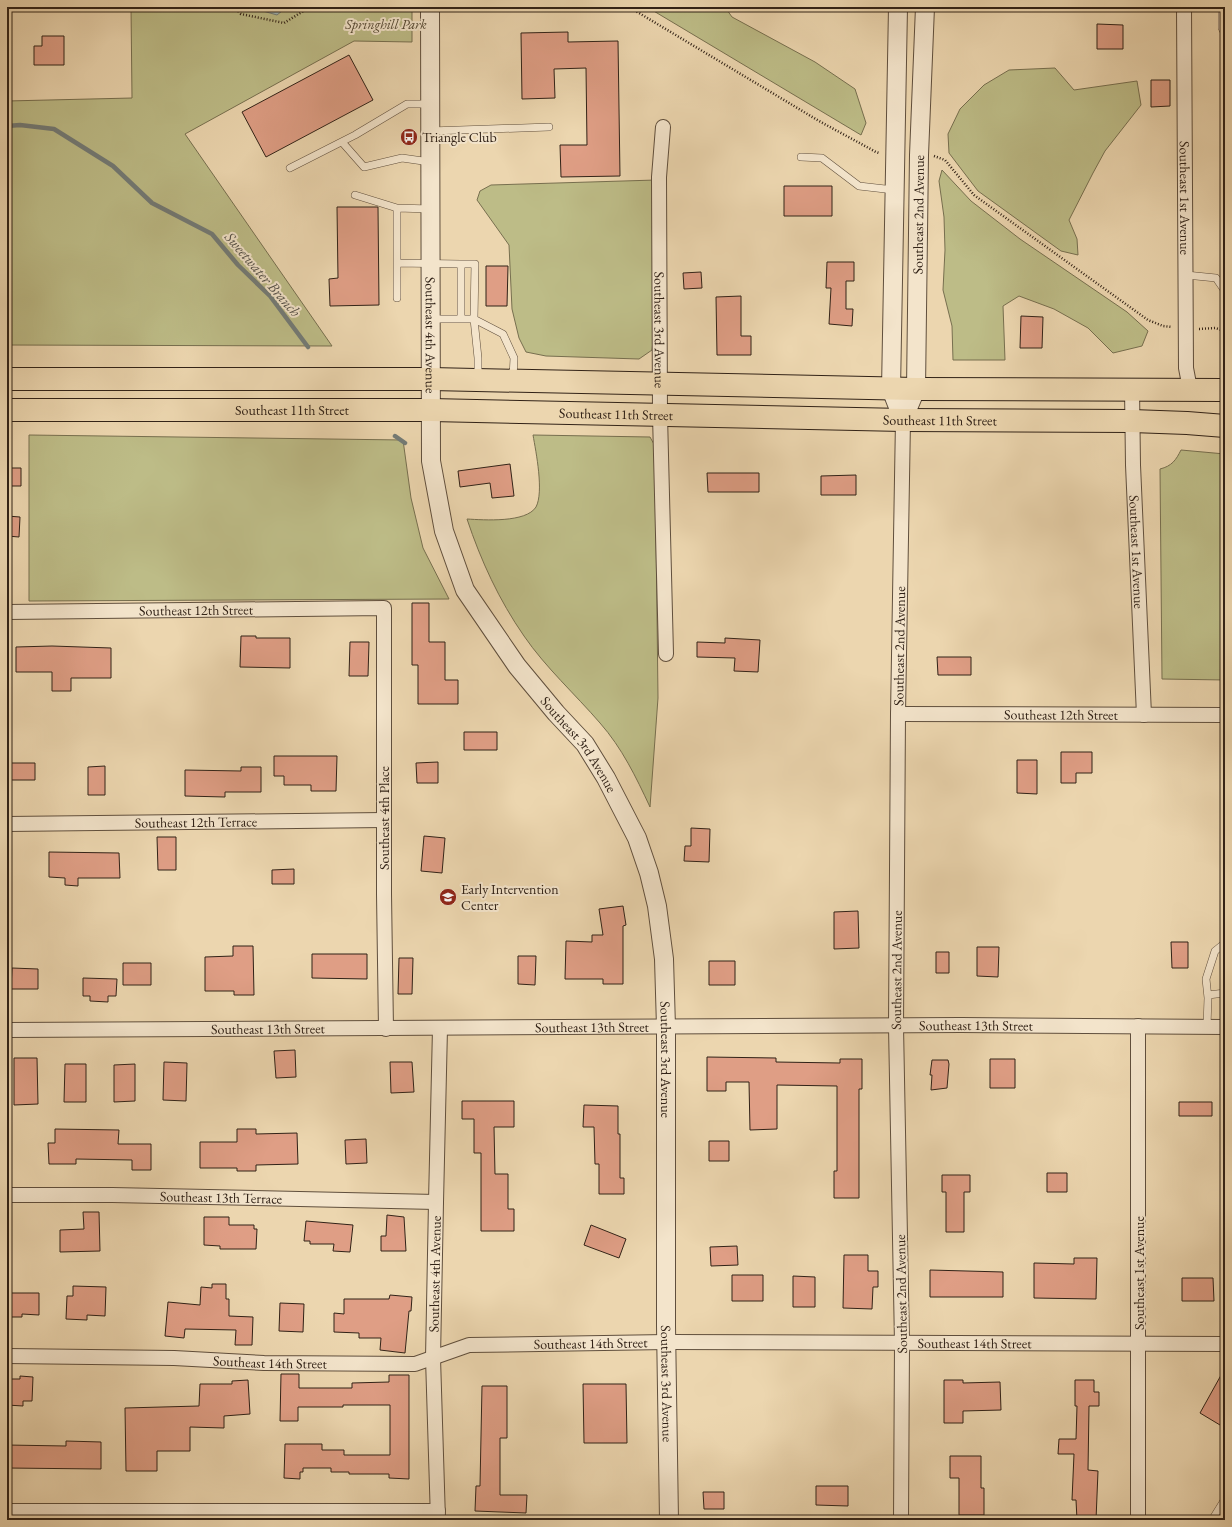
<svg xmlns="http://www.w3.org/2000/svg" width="1232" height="1527" viewBox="0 0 1232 1527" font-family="'EB Garamond',serif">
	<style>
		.green { fill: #bdbc87; stroke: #776f4f }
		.water { fill: #9fb6b7; stroke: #737b77 }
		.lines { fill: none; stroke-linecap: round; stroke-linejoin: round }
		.stream { stroke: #737b77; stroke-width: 4.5 }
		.building { fill: #df9e85; stroke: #312217 }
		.service-casing { stroke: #604f3d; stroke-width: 8 }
		.minor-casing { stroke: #604f3d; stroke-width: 16 }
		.tertiary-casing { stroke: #604f3d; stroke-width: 20 }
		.trunk-casing { stroke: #312217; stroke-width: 24 }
		.path { stroke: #312217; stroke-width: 2.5; stroke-dasharray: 1 2; stroke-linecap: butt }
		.service { stroke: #f3e4cb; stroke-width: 7 }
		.minor { stroke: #f3e4cb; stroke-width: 14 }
		.tertiary { stroke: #f3e4cb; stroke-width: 18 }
		.trunk { stroke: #ecd6af; stroke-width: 22 }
		.labels { text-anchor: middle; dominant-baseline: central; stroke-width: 4; stroke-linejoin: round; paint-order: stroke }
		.park-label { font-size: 14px; font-style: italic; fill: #544833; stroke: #f3e4cb }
		.poi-label { font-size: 14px; fill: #312217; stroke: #f3e4cb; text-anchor: start }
		.street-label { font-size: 14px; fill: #312217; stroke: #f3e4cb }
		.water-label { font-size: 15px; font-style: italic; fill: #524e47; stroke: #f3e4cb }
	</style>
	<rect width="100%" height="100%" fill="#ecd6af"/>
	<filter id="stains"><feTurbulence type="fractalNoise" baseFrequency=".005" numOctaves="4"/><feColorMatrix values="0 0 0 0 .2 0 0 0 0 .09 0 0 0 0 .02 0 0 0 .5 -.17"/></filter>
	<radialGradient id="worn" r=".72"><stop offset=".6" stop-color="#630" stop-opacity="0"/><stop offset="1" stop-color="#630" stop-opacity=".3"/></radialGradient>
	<path class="green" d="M131,7H412V42L354,41L185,134L332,346L7,345V101L132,98Z
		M647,7H725L732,17L815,62L855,89L866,123L861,135Z
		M1055,68L1074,90L1137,81L1141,105L1105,151L1093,173L1069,220L1077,239L1078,255L1061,251L978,191L949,153L948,134L960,109L984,85L1009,70Z
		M942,170L971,201L1020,239L1127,312L1148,331L1142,346L1113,353L1088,328L1054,309L1019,296L1003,306L1005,360H953L952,326L943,290L945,250L944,217L939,181Z
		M656,180L655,323L652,350L639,359L546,356L526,352L519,338L512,309L509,245L477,200L480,191L491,185Z
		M29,435L403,440L411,498L423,548L449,599L29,601Z
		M533,435L650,437L655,446L658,698L650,807C636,777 622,748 600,723C575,694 546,668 524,636C499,600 481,561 467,519C484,520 526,523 536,507C544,492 536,452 533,435Z
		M1181,450L1225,454V680L1162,679L1160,469C1172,466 1176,460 1181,450Z"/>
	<path class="water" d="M249,7H287L277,15Z"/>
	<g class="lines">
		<path class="stream" d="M7,126L20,125L54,129L113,166L152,203L212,234L238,265L270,296L308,347
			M395,436L405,443"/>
	</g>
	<path class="building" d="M1097,24L1123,25V49H1097Z
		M568,32V42L618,41L620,176L561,177L560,145H587L586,68L554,69L555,98L522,99L521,33Z
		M42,36H64V65H34V46H42Z
		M349,55L373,100L266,157L242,112Z
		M1151,80H1170V106L1151,107Z
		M784,186H832V216H784Z
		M337,207H378L379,305L330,306L329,279L338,278Z
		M827,262H854V281H846V309H853L852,326L829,324L831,288H826Z
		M486,266H508L507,306H486Z
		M701,272L702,288L684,289L683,273Z
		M741,296V336H751V355H717L716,297Z
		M1021,316L1043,317L1042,348H1020Z
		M510,464L514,496L492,498L490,483L460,487L458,471Z
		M7,468H21V486H7Z
		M707,473H759V492H708Z
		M856,475V495H821V476Z
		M7,516L20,517L19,537L7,536Z
		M412,603H429V642H445V680H458V704H418V665H412Z
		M241,636H256V638H290V668L240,667Z
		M725,638L760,640L758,672L734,671L735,658L697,657V642L725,643Z
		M350,642H369L368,676H349Z
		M52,646L111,648V678H71V691H52V672H16V647Z
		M937,657H971V675H938Z
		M464,732H497V750H464Z
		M1061,752H1092V773H1076V783H1061Z
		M274,756H337L336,791H311V785H284V776H274Z
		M1017,760H1037V794L1017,793Z
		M438,762V783H417L416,763Z
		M7,763H35V780H7Z
		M105,766V795H88V767Z
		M241,767H261V792H225V797L185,796V770L241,771Z
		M691,828L710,829L709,862L684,861L685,846H691Z
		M424,836L445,838L442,873L421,871Z
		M157,837H176V870H158Z
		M49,852L119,853L120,878H78V886L65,885V878L49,877Z
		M294,869V884H272V870Z
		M623,906L626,925L623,926V984H603V979H565L566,941L592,942V935H603L599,909Z
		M858,911L859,948L834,949V912Z
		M1171,942H1188V968H1172Z
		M233,946H253L254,995H234V991H205V957L233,956Z
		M977,947H999L998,977L977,976Z
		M936,952H949V973H936Z
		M312,954H367V979L312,978Z
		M518,956H536L535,985L518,984Z
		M399,958H413L412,994H398Z
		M709,961H735V985H709Z
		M123,963H151V985H123Z
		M12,968L38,969V989H11Z
		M83,978L117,979L116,996H108V1002L90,1001V996H83Z
		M295,1050L296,1077L276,1078L274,1051Z
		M707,1057L776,1058V1062L840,1063V1059H862V1089H859V1198H834V1171H837V1086L777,1085V1129L750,1130L749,1082H726V1091H707Z
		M14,1058H37L38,1104L14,1105Z
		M990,1059H1015V1088H990Z
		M932,1060H948L949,1064L947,1088L931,1090L932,1075H930Z
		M164,1062L187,1063L186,1101L163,1100Z
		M390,1062H412L414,1092L391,1093Z
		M65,1064H86V1102H64Z
		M135,1064V1101L114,1102V1065Z
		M462,1101H514V1127H494L495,1174H508V1209H514V1231H481V1153H474V1119H462Z
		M1179,1102H1212V1116H1179Z
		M584,1105L618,1106V1134H620V1178H624V1194H599V1164H595L594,1127H583Z
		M55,1129L119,1130L118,1144H151V1170H132V1160L76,1159V1164H49L48,1143H55Z
		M237,1129H256V1134L297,1133L298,1164L256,1165V1171H237V1168H200V1142H237Z
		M366,1139L367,1163L346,1164L345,1140Z
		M709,1141H729V1161H709Z
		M1047,1173H1067V1192H1047Z
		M942,1175H970V1192H964V1232H946V1192H942Z
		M83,1212H99L100,1251L60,1252V1230L84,1229Z
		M387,1215L404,1217L406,1251H381V1236H386Z
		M204,1217H229V1225H254V1229H257L256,1249H220V1246L204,1245Z
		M306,1221L353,1225L350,1252L333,1251L334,1244H310V1241H304Z
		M591,1225L626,1239L619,1258L584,1245Z
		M737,1246L738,1265L711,1266L710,1247Z
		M844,1255H868V1271H878V1287H873L872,1309L843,1308Z
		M1074,1258H1097L1096,1299L1034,1298V1263L1074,1264Z
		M930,1270L1003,1272V1297H930Z
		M732,1275H763V1301H732Z
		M793,1276L815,1277V1307H793Z
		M1182,1278H1213L1214,1301H1182Z
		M212,1284H226V1299H229V1316L253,1317L252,1345H235L236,1330L185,1329L184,1338L165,1336L168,1302L200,1305L201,1287L212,1288Z
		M73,1286L106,1287L105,1316L87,1315V1320L66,1319L67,1296H73Z
		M7,1293H39V1315L22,1314V1317H7Z
		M390,1295L412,1297L411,1311H409L405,1353L380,1350L381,1338H359V1333L334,1332V1313L344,1314V1299H389Z
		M280,1303L304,1304L303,1332L279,1331Z
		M1225,1368V1428L1200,1413Z
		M281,1374H299V1388H352V1383L389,1382V1375H409V1479L389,1478V1474H349V1472H331V1468H303V1472H300V1479L284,1478L285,1444H322V1450H344V1455H390V1405H343V1407H298V1421H280Z
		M20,1376L33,1377L32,1401H23V1406L7,1405V1379H20Z
		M248,1380L250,1414L224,1416V1428L190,1427V1451H157V1471H126L125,1408L199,1406L200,1384H232V1381Z
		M944,1380H963V1383L1000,1382L1001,1410L963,1411V1423H944Z
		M1075,1380H1094V1392H1099V1406H1089L1088,1470L1098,1471L1096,1520H1077L1076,1500H1072L1074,1454H1058L1059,1439H1076L1077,1406H1075Z
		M583,1384H626L627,1443H584Z
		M482,1386H507V1438H500V1495H527L526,1513L475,1511L476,1486H480Z
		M66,1441L101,1442V1469L7,1468V1445L66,1446Z
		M950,1456H981V1488H984V1515H959V1478H950Z
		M816,1486H848V1506L816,1505Z
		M703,1492H724V1509H704Z"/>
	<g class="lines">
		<defs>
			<path id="service" d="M1222,7V28L1225,34
				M430,131L549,127
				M342,142L364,167L402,158L430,162
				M801,157L822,158L859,186L894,190
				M290,168L355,135L407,104H430
				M355,195L397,208L430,209
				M397,208V298
				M397,263L461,264V319H431
				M1186,275L1216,278L1225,291
				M461,319H474L475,264H461
				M478,377V358L474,319L503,334L514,358L513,378
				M1208,995L1225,993
				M1207,1026L1208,998L1206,979L1215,951L1225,943
				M1212,1520L1225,1499"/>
			<g id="minor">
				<path id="s1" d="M1184,7L1186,368L1190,389"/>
				<path id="s2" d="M663,127L659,177L660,415L666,654"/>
				<path id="s3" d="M1132,389L1133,465L1144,715"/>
				<path id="s4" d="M7,612L384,608V894L386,1029"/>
				<path id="s5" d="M898,714L1225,715"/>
				<path id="s6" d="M7,824L384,820"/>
				<path id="s7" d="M7,1030L961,1025L1225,1027"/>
				<path id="s8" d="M7,1195H112L436,1202"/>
				<path id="s9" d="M7,1356L174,1358L264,1363L415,1364L469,1345L667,1342L1225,1344"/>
				<path d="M7,1511H438"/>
				<path id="s10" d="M438,1520L433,1358L436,1202L440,1028"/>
				<path id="s11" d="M901,1520L902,1343L896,1026L898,714L903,420"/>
				<path d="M1138,1520V1026"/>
			</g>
			<g id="tertiary">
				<path id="s12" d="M430,7L431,461L444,531L465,590L517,666L556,713L585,744L606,778L637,838L649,873L657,906L664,959L666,1027V1326L669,1520"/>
				<path d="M898,7L891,389L903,420"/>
				<path id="s13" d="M903,420L916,389L919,155L925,7"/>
			</g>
			<g id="trunk">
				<path d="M7,379H431L916,389L1225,390"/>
				<path id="s14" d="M7,410H431L903,420L1132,421L1187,423L1225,426"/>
			</g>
		</defs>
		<use href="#service" class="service-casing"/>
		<use href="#minor" class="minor-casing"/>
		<use href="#tertiary" class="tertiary-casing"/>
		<use href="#trunk" class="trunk-casing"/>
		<path class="path" d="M234,7L241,14L284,23L310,7
			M629,7L819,121L876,152L879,153
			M934,156L945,160L974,195L1148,320L1163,326L1172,327
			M1199,329L1215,328L1225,331"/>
		<use href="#service" class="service"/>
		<use href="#minor" class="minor"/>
		<use href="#tertiary" class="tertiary"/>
		<use href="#trunk" class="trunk"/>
	</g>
	<defs>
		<symbol id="bus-disc" viewBox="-11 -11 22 22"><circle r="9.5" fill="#8f2418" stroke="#f3e4cb"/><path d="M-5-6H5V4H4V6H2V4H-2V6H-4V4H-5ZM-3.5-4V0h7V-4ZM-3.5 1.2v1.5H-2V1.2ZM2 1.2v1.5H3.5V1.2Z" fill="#fff"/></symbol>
		<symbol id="school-disc" viewBox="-11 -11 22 22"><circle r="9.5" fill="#8f2418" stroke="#f3e4cb"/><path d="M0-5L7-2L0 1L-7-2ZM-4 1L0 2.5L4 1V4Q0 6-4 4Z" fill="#fff"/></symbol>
	</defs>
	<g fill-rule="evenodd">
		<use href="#bus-disc" x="399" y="127" width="20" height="20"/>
		<use href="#school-disc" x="438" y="887" width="20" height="20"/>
	</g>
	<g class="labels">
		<g class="park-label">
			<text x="386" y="24">Springhill Park</text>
		</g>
		<g class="poi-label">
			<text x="422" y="137">Triangle Club</text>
			<text x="461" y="889">Early Intervention<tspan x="461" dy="16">Center</tspan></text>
		</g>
		<g class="street-label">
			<text stroke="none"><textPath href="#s1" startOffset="191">Southeast 1st Avenue</textPath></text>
			<text stroke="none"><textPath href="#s13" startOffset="208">Southeast 2nd Avenue</textPath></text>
			<text stroke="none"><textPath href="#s2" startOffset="203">Southeast 3rd Avenue</textPath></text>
			<text stroke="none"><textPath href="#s12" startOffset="328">Southeast 4th Avenue</textPath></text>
			<text stroke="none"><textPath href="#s14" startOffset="285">Southeast 11th Street</textPath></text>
			<text stroke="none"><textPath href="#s14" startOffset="609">Southeast 11th Street</textPath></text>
			<text stroke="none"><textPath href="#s14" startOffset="933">Southeast 11th Street</textPath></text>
			<text stroke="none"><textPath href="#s3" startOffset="163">Southeast 1st Avenue</textPath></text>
			<text stroke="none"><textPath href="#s4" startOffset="189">Southeast 12th Street</textPath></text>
			<text stroke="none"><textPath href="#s11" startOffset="874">Southeast 2nd Avenue</textPath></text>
			<text stroke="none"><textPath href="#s5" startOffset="163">Southeast 12th Street</textPath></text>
			<text stroke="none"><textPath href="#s12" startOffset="780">Southeast 3rd Avenue</textPath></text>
			<text transform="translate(384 818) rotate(-90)">Southeast 4th Place</text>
			<text stroke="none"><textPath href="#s6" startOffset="189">Southeast 12th Terrace</textPath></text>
			<text stroke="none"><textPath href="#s11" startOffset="550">Southeast 2nd Avenue</textPath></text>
			<text stroke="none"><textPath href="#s7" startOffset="969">Southeast 13th Street</textPath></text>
			<text stroke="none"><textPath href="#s7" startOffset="585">Southeast 13th Street</textPath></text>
			<text stroke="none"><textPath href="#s7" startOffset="261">Southeast 13th Street</textPath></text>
			<text stroke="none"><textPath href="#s12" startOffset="1116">Southeast 3rd Avenue</textPath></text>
			<text stroke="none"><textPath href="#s8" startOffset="214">Southeast 13th Terrace</textPath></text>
			<text transform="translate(1139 1273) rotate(-90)">Southeast 1st Avenue</text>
			<text stroke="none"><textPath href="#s10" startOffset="246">Southeast 4th Avenue</textPath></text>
			<text transform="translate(901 1294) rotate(-91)">Southeast 2nd Avenue</text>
			<text stroke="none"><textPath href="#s9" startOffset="587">Southeast 14th Street</textPath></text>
			<text stroke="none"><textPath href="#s9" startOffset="971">Southeast 14th Street</textPath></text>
			<text stroke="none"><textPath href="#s9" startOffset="263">Southeast 14th Street</textPath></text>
			<text stroke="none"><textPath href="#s12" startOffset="1440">Southeast 3rd Avenue</textPath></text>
		</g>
		<g class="water-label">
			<text transform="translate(263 274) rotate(49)">Sweetwater Branch</text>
		</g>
	</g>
	<rect width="1232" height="1527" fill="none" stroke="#ecd6af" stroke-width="24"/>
	<rect x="8" y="8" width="1216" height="1511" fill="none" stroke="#312217" stroke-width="2"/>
	<rect x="12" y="12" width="1208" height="1503" fill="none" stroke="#312217"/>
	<rect width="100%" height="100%" filter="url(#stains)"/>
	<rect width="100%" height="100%" fill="url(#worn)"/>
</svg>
